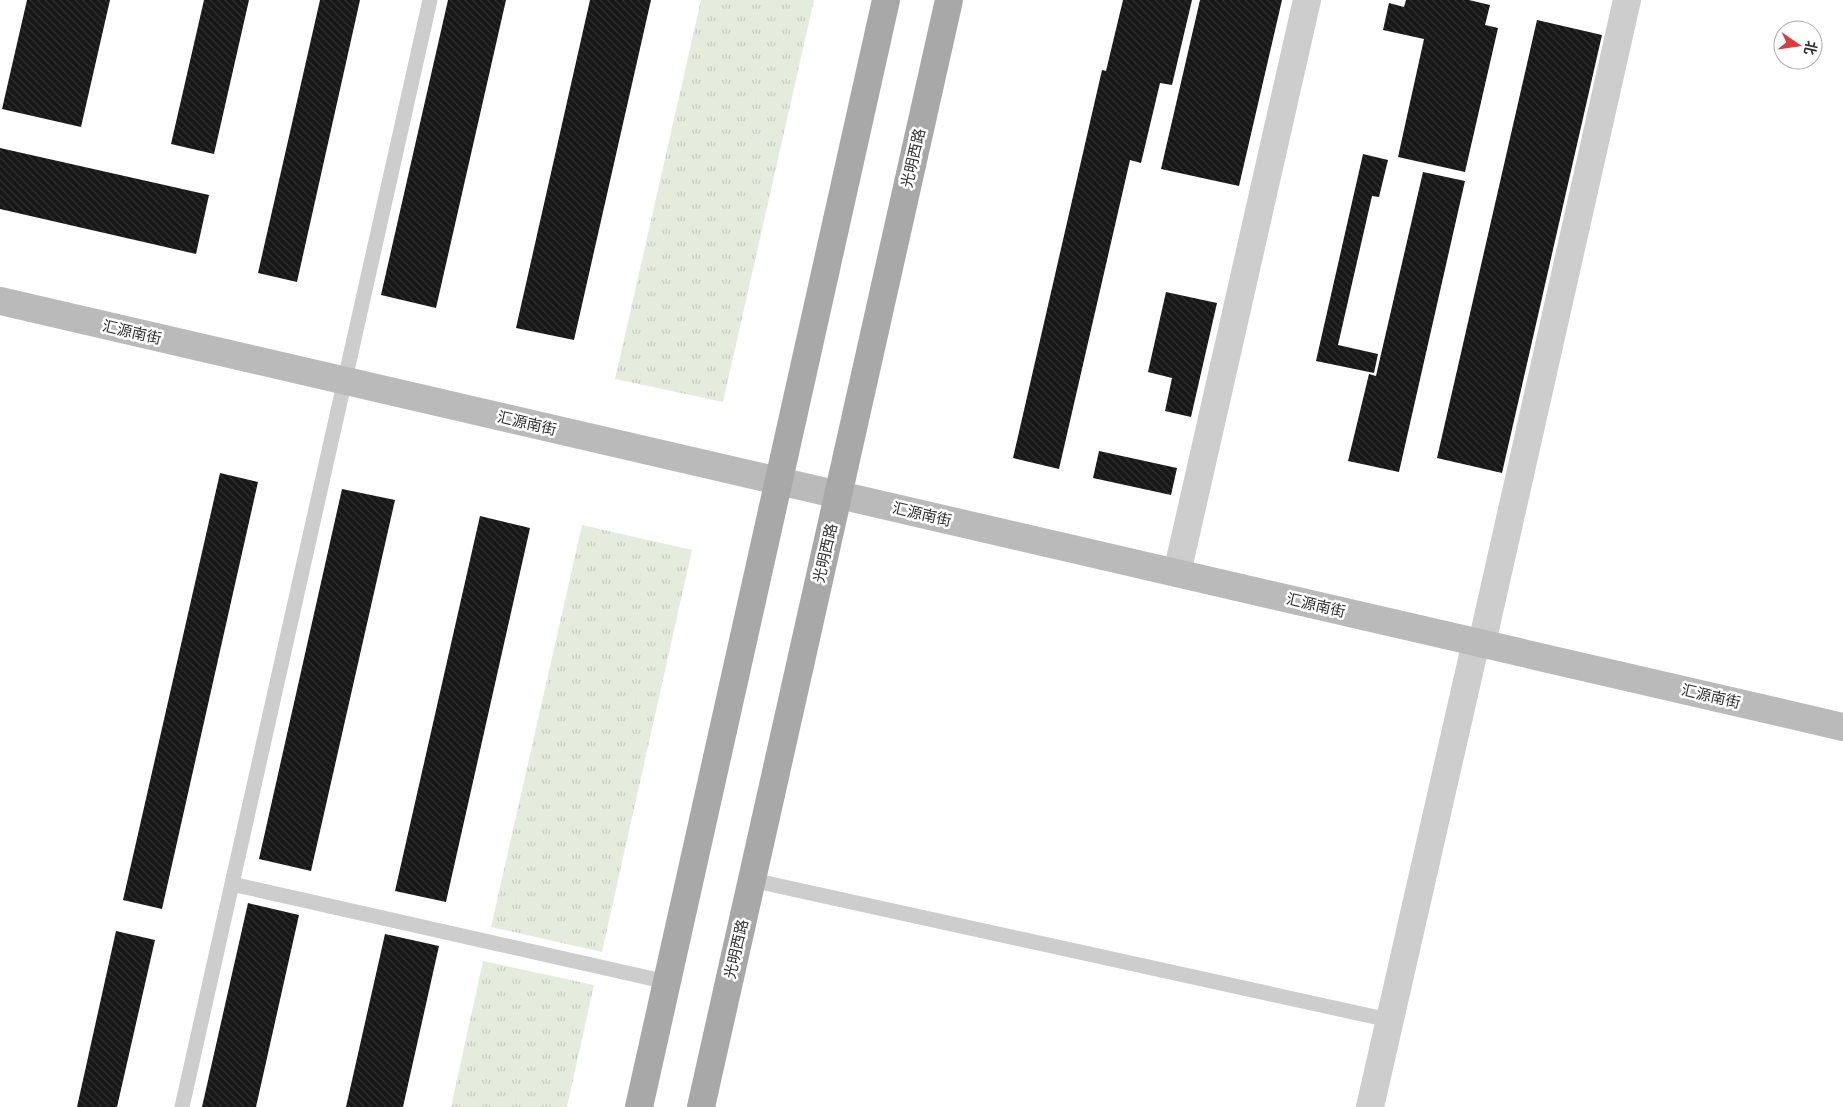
<svg xmlns="http://www.w3.org/2000/svg" width="1843" height="1107" viewBox="0 0 1843 1107" font-family="'IBM Plex Sans','Noto Sans SC',sans-serif">
	<style>
		.grass { fill: url(#grass-tufts) }
		.building { fill: url(#building-back-hatch) }
		.lines { fill: none; stroke-linecap: round; stroke-linejoin: round }
		.lane { stroke: #cdcdcd; stroke-width: 15 }
		.street { stroke: #cdcdcd; stroke-width: 28 }
		.secondary { stroke: #bababa; stroke-width: 28 }
		.primary { stroke: #a8a8a8; stroke-width: 28 }
		.labels { text-anchor: middle; dominant-baseline: central; stroke-width: 5; stroke-linejoin: round; paint-order: stroke }
		.street-label { font-size: 15px; fill: #303030; stroke: #fff }
	</style>
	<defs>
		<pattern id="grass-tufts" width="24" height="20" patternUnits="userSpaceOnUse" patternTransform="scale(1.25)"><rect width="24" height="20" fill="#e5ecde"/><path d="M3 7l-1-3M5 7V3M7 7l1-3M15 17l-1-3M17 17v-4M19 17l1-3" fill="none" stroke="#c5cbbf"/></pattern>
		<pattern id="building-back-hatch" width="6" height="6" patternUnits="userSpaceOnUse" patternTransform="scale(1.25)"><rect width="6" height="6" fill="#171717"/><path d="M-1 5l2 2M0 0l6 6M5-1l2 2" fill="none" stroke="#303030"/></pattern>
	</defs>
	<rect width="100%" height="100%" fill="#fff"/>
	<path class="grass" d="M701,0H814L723,402L615,379Z
		M582,525L692,550L602,952L491,927Z
		M483,961L594,985L567,1107H451Z"/>
	<path class="building" d="M27,0H110L81,127L2,109Z
		M204,0H249L214,154L171,144Z
		M320,0H360L297,282L258,273Z
		M448,0H506L436,308L381,295Z
		M590,0H651L574,340L516,328Z
		M1123,0H1192L1172,85L1160,83L1141,163L1130,160L1059,469L1013,458L1102,70L1106,71Z
		M1200,0H1282L1239,186L1161,169Z
		M1406,0H1469L1490,5L1485,25L1498,28L1465,172L1398,157L1424,39L1383,30L1389,3L1404,7Z
		M1537,20L1602,35L1502,473L1437,458Z
		M0,148L209,195L196,254L0,209Z
		M1363,154L1388,160L1379,197L1372,196L1338,345L1378,354L1374,373L1316,361Z
		M1423,172L1465,181L1399,472L1348,461L1369,374L1376,376Z
		M1166,292L1217,303L1191,417L1165,411L1172,378L1148,372Z
		M1099,451L1177,468L1171,495L1093,478Z
		M220,473L258,482L162,909L123,900Z
		M342,489L395,500L311,871L259,859Z
		M480,516L530,528L446,902L395,891Z
		M248,903L299,915L256,1107H202Z
		M116,931L155,940L117,1107H77Z
		M385,934L439,946L403,1107H346Z"/>
	<g class="lines">
		<path class="lane" d="M752,880L1389,1020
			M232,884L667,982
			M182,1107L430,0"/>
		<path class="street" d="M1177,573L1307,0
			M1482,643L1627,0
			M1370,1107L1476,642"/>
		<path class="secondary" d="M0,301L1843,727"/>
		<path class="primary" d="M639,1107L886,0
			M701,1107L949,0"/>
	</g>
	<g class="labels">
		<g class="street-label">
			<text transform="translate(913 158) rotate(-77)">光明西路</text>
			<text transform="translate(132 332) rotate(13)">汇源南街</text>
			<text transform="translate(527 423) rotate(13)">汇源南街</text>
			<text transform="translate(922 514) rotate(13)">汇源南街</text>
			<text transform="translate(825 553) rotate(-77)">光明西路</text>
			<text transform="translate(1316 605) rotate(13)">汇源南街</text>
			<text transform="translate(1711 696) rotate(13)">汇源南街</text>
			<text transform="translate(736 949) rotate(-77)">光明西路</text>
		</g>
	</g>
	<g transform="translate(1798 45) rotate(103)"><circle r="24" fill="#ffffff" stroke="#acacac"/>
	<path d="M0-4L9 19L0 12L-9 19Z" fill="#de3a40"/>
	<text y="-8" font-size="14" font-weight="bold" text-anchor="middle" fill="#303030">北</text>
	</g>
</svg>
